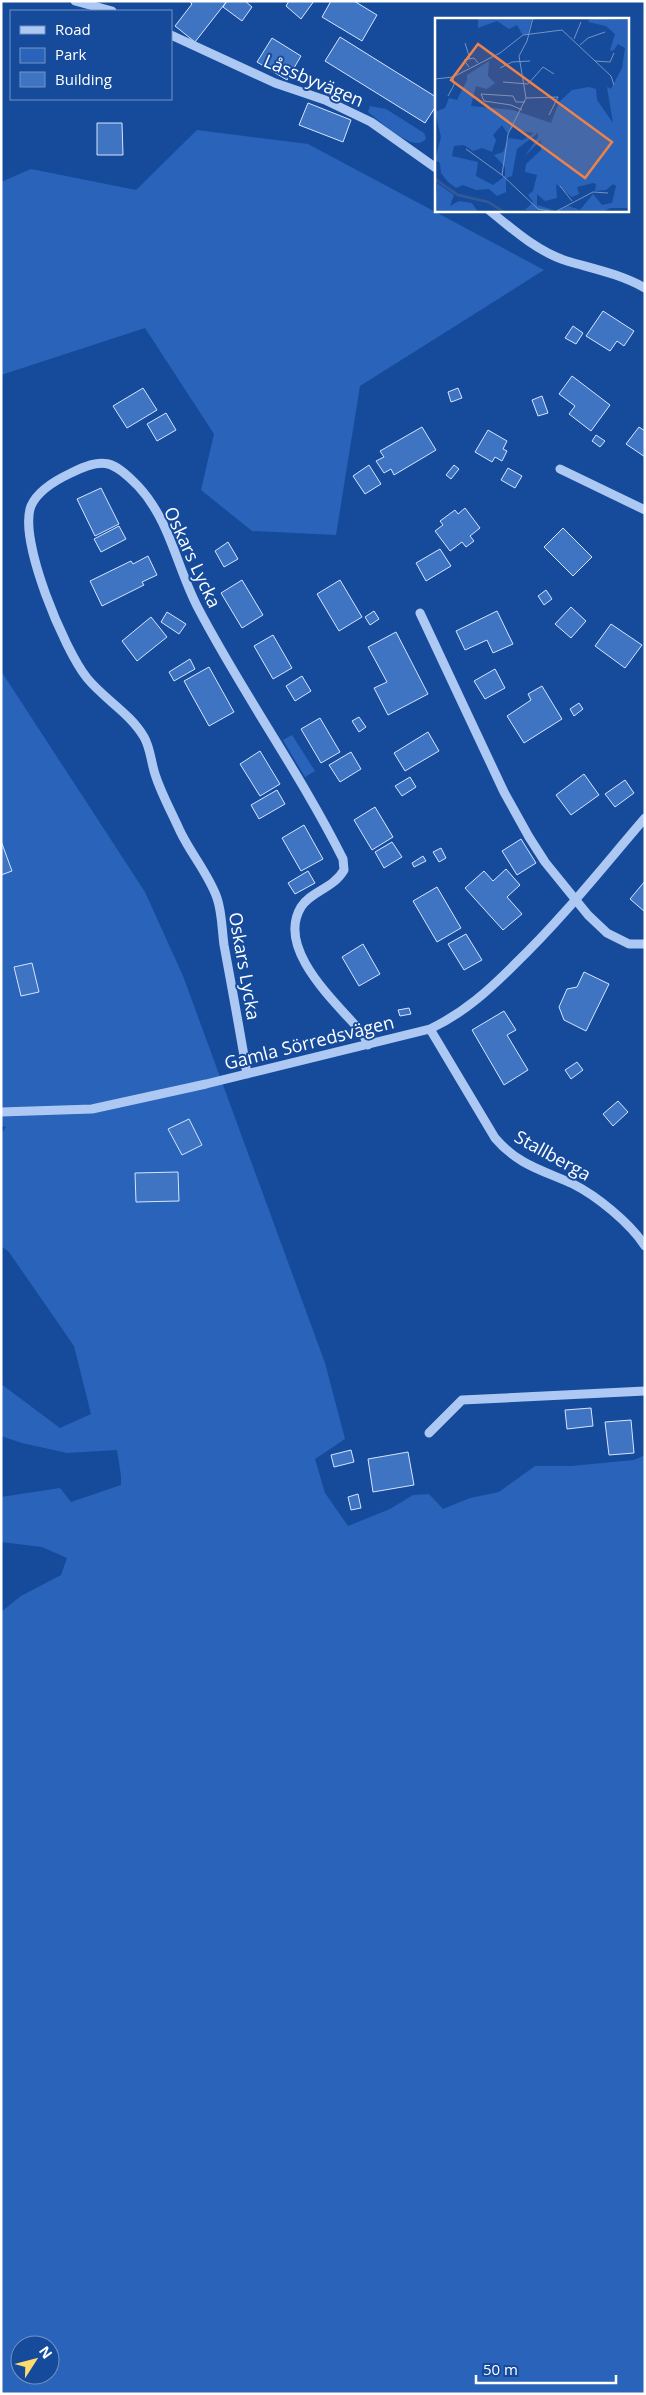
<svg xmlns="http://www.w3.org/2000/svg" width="646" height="2395" viewBox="0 0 646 2395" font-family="'Open Sans',sans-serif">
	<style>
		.green { fill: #2964ba; fill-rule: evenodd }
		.building { fill: #3f74c3; stroke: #d5e5fd }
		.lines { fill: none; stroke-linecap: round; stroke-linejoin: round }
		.minor { stroke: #adc9f3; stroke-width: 9 }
		.labels { text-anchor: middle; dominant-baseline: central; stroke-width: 4; stroke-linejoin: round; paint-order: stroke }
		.street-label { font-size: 18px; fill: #fff; stroke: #164b9c }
		.inset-river { fill: none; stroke: #345a95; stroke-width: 2.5 }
		.inset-road { fill: none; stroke: #7393c4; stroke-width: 1 }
		.view { fill: #ee8249; fill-opacity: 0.15; stroke: #ee8249; stroke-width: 2.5 }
		.inset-edge { fill: none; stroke: #fff; stroke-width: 2.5 }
	</style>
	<rect width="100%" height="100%" fill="#164b9c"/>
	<path class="green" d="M370,106L386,109L424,133L426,138C416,156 379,120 368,112Z
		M197,130L308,144L544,270L360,386L336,535L252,531L201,490L214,434L145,328L1,375V182L31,169L136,190Z
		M1,671L145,892L183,976L325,1363L345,1439L315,1459L325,1493L348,1526L390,1509L413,1495L429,1494L443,1509L470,1498L499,1492L535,1466H571L634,1460L645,1455V2394H1V1612L21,1596L61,1575L67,1558L42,1547L1,1542V1497L60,1488L71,1502L121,1485V1476L117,1450L67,1453L22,1443L1,1436V1384L60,1428L91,1414L74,1346L9,1252L1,1246V1134L6,1127L1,1126ZM20,2345H50V2375H20Z
		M292,735L315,771L305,777L283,740Z"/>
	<path class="building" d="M189,1H227L195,42L175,26L192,4Z
		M227,1H245L252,7L242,21L223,7Z
		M289,1H314L301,19L286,6Z
		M331,1H354L377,15L362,41L322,17Z
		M340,37L436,97V106L425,123L325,61Z
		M272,38L301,56L287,80L257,62Z
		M308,103L351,120L343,142L299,125Z
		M97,123H122L123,155H97Z
		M603,311L634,331L624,346L617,341L610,351L586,336Z
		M573,326L583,333L576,344L565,338Z
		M572,376L610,405L591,431L569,414L575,406L559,394Z
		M143,388L157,410L127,428L113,406Z
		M458,388L462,398L451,402L448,392Z
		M542,396L548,413L538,416L532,400Z
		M166,413L176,430L157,441L147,424Z
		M422,427L436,450L394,475L391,469L384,473L376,461L384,457L380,451Z
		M639,427L645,431V457L626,444Z
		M488,430L507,441L503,449L507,451L502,461L495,457L492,462L475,452Z
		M596,435L605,441L600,447L592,441Z
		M369,465L381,484L365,494L353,476Z
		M454,465L459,469L451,479L446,475Z
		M508,468L522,476L515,488L501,480Z
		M101,488L119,524L95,536L77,499Z
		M465,508L480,528L470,536L474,541L466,547L462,542L450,551L435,531L443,525L440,521L455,510L458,514Z
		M119,526L126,539L101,552L94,539Z
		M563,528L592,557L573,576L544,547Z
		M228,542L238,559L224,567L215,551Z
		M440,549L451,566L426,581L416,563Z
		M148,556L157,575L142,582L144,585L102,606L90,581L131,561L133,564Z
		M242,580L263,615L242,628L221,593Z
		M340,580L362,617L339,631L317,594Z
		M546,590L552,599L544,605L538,596Z
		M571,607L586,621L571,638L555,624Z
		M374,611L379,619L370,625L365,617Z
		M497,611L513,644L493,653L487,640L465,650L456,631Z
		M167,612L186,624L179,634L161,622Z
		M151,617L167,637L137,661L122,641Z
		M611,624L642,645L625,668L595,646Z
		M396,632L428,694L388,715L374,688L387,682L368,647Z
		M273,635L292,668L273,679L254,646Z
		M190,659L195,669L174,681L169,672Z
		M209,667L234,712L209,726L184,681Z
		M495,669L505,688L485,699L474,681Z
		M302,676L311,691L295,701L286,686Z
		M542,686L562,719L524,743L507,716L531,700L528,694Z
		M579,703L583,709L574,716L570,709Z
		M359,717L366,727L359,732L352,721Z
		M320,718L340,752L321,763L301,729Z
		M428,732L439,751L405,771L394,753Z
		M260,751L280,784L260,796L240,764Z
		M351,752L361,769L340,782L329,765Z
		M584,774L599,795L571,815L556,795Z
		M410,777L416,787L402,796L395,786Z
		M625,780L634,793L615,807L605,794Z
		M277,790L285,804L259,819L251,805Z
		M375,807L393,837L372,850L354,820Z
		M304,825L323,859L301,871L282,838Z
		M521,839L536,863L517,875L502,851Z
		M1,841L12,871L1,875Z
		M392,842L402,857L384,868L375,852Z
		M441,848L446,858L439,862L433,852Z
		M423,856L426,861L414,867L412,863Z
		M506,869L520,885L507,897L522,914L503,930L465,888L484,871L493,881Z
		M308,871L315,883L295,894L288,883Z
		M645,881V912L630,899Z
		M437,887L461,928L437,942L413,901Z
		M466,934L482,960L464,970L448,944Z
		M363,944L380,974L359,986L342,957Z
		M32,963L39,992L21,996L14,967Z
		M584,972L609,984L586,1031L564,1020L559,1007L567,989L577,987Z
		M409,1008L411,1014L400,1016L398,1010Z
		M504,1011L516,1030L507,1035L528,1070L504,1085L472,1030Z
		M577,1062L583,1070L571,1079L565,1070Z
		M618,1101L628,1112L613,1126L603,1114Z
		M189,1119L202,1145L182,1155L168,1129Z
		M178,1172L179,1201L136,1202L135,1173Z
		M591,1408L593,1426L567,1429L565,1410Z
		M631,1420L634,1453L609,1455L605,1422Z
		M351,1450L354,1462L334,1467L331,1455Z
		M408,1452L414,1485L373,1492L368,1459Z
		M358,1494L361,1508L351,1510L348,1497Z"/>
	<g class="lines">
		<path class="minor" d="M75,1L112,11
			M171,35L275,83L325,100L371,122L436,168
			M489,210C512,229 538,252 567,261C594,269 620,274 645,288
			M560,469L645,510
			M420,613L504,792L529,837L545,862L588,915L607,933L629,944H645
			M430,1029L495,1138C518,1165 542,1170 573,1184C597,1196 630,1223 645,1246
			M247,1074C240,1031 232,988 224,945C222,931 222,912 217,898C209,875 191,854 180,831C172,813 162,795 156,777C151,764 151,749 144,737C130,713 104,699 87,678C64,649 18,540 31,506C38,490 56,480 71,473C103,457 113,460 138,486C170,520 177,568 198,608C243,694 300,773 343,859L344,870C333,889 311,891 301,907C275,950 338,1004 363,1034L368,1045
			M1,1112L92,1109L206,1084L430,1029C464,1013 489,990 515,964C562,919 602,868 645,818
			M429,1433L462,1400L645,1391"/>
	</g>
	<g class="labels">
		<g class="street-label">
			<text transform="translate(314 80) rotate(23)">Låssbyvägen</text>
			<text transform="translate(193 557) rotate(65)">Oskars Lycka</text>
			<text transform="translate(245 966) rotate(80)">Oskars Lycka</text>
			<text transform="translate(309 1042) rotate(-14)">Gamla Sörredsvägen</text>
			<text transform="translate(553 1155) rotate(29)">Stallberga</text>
		</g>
	</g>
	<g transform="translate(435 18)">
		<rect width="194" height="194" fill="#164b9c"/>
		<path d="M43,0H97L93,17L87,16L82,7L74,11L62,3L43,10ZM155,0L194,2V190H175L168,194L90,192L98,184L93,177L98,173L102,157L90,154L91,146L106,132V122L90,138L103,119V115L82,131L77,158L71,160V174L62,178L54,171L41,172L28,167L21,170L13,164L6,155L5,145L0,142L6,119L0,94L10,90L14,80L22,82L32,62V57L54,43L53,58L60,65L52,71L41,68L36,88L78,92L116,105L124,84L137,72L154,69L161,71L162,82L178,105L172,69L176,71L187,50L190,30L183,26L178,33L175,32L180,16L171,8L153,4ZM67,107L72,115L80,108L84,113L99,115L88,122L74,120L68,134L59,137L70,149V158L58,167L41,158L43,144L17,138L19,128L29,127L38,133L47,130L57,134L61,122L58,117ZM158,165L161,166L160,173L171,172L178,166L181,168L177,185L167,187L158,176L145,192L134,188L122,193L102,187V176L110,183L122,180L121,166L137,179L144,176L142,169ZM2,165L19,177L15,188L24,183L37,185L43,194H0Z" fill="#2964ba" fill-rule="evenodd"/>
		<path class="inset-river" d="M0,161L23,177L53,184L69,194"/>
		<path class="inset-road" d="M98,0L92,23L84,38L91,80L73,116L67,157L103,191L120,194M139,21L146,4M30,25L35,41M145,27L153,20L170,14M160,43L175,44L179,35M34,49L29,42L39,40L43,45M65,50L77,44L95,43M0,61L18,59L65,35L88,17L127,12L176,58L179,67M68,64L93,66L108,49L119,56M13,78L19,67L18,59M91,80L123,79L114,97M87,92L76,87L49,83L46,76L78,78L81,84H90M31,131L67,157M125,168L137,183M120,194L158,174L173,175"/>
		<path class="view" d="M43,26L177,124L150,160L16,62Z"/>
		<rect width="194" height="194" class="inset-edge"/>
	</g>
	<rect width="646" height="2395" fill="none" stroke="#ffffff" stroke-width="5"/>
	<rect x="10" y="10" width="162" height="90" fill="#164b9c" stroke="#7393c4"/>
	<rect x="20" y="26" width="25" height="8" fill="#adc9f3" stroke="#7393c4"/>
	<text x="55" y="35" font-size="15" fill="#ffffff">Road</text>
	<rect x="20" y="48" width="25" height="15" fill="#2964ba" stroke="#7393c4"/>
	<text x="55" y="60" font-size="15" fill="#ffffff">Park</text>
	<rect x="20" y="72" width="25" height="15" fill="#3f74c3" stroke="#7393c4"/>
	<text x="55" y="85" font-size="15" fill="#ffffff">Building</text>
	<g transform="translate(35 2360) rotate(54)"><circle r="24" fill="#164b9c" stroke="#7393c4"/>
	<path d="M0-4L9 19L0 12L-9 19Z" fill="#ffdc6e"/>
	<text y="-8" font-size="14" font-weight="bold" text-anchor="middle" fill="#ffffff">N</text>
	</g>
	<path d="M476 2375v8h140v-8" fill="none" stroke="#ffffff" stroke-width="2.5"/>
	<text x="483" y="2375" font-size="15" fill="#ffffff" stroke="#164b9c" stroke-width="4" paint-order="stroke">50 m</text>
</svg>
